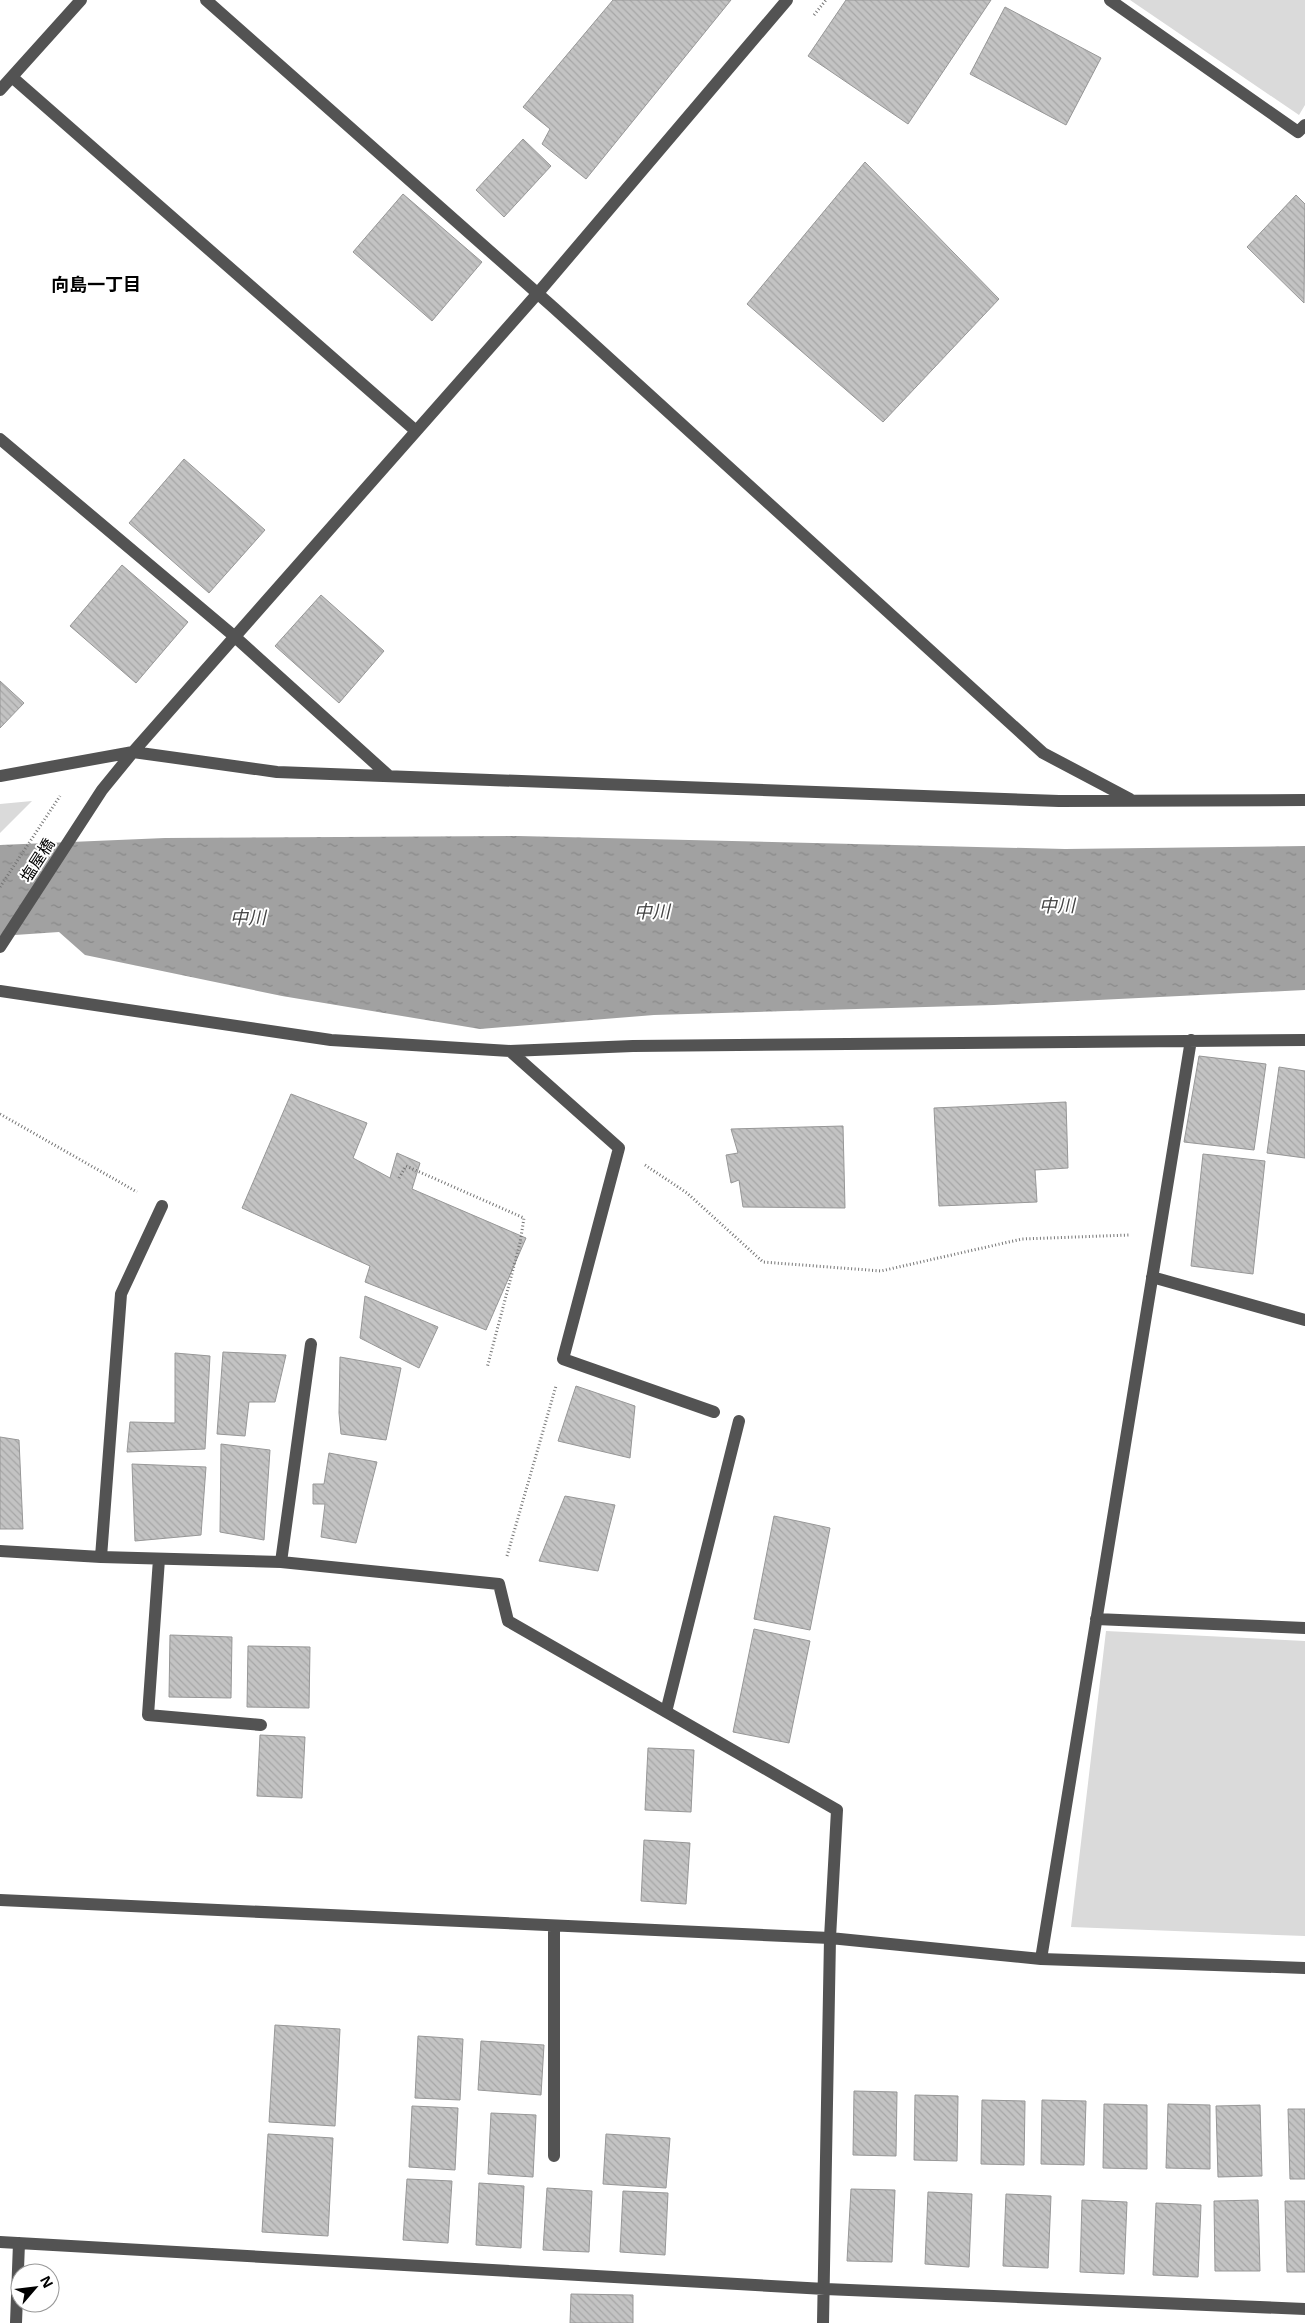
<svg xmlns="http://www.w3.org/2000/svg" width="1305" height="2323" viewBox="0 0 1305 2323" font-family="'Noto Sans','Noto Sans JP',sans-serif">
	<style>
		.green { fill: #dadada }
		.water { fill: url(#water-ripples) }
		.building { fill: url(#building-back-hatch); stroke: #979797 }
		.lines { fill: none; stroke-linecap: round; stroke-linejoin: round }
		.path { stroke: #757575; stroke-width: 3; stroke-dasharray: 1 2.5; stroke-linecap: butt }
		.minor { stroke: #535353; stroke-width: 12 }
		.labels { text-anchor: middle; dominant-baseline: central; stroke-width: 4; stroke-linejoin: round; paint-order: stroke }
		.street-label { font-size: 16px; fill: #000; stroke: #fff }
		.neighbourhood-label { font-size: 18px; font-weight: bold; fill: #000; stroke: #fff }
		.water-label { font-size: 18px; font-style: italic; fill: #424242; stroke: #fff }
	</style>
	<defs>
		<pattern id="water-ripples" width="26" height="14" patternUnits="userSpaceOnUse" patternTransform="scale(1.25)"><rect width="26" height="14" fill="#a1a1a1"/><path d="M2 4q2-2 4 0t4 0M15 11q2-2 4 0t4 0" fill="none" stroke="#898989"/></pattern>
		<pattern id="building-back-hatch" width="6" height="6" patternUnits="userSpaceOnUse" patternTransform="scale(1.25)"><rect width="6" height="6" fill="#c3c3c3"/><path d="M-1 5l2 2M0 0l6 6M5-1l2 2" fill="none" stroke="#a6a6a6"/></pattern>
	</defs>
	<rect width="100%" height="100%" fill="#fff"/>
	<path class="green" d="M1130,0H1305V105L1299,115Z
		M32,801L0,833V804Z
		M1106,1631L1305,1641V1936L1071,1927Z"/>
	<path class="water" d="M518,836L1065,849L1305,846V990L994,1005L654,1015L480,1029L282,996L85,955L59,932L0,936V845L165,838Z"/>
	<path class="building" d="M613,0H731L586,179L542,144L550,129L523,107Z
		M846,0H991L908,124L808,56Z
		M1005,7L1101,58L1066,125L970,74Z
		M523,139L551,166L504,217L476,190Z
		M865,162L999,299L883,422L747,304Z
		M403,194L482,262L432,321L353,252Z
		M1296,195L1305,204L1304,303L1247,247Z
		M184,459L265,530L209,593L129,523Z
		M122,565L188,622L136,683L70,626Z
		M321,595L384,651L339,703L275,646Z
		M0,681L24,703L0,728Z
		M1199,1056L1266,1064L1254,1150L1184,1142Z
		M1279,1067L1305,1071V1158L1267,1153Z
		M291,1094L367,1123L353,1158L390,1178L397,1153L420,1163L412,1189L526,1238L486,1330L365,1282L370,1266L242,1208Z
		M1066,1102L1068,1168L1035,1170L1037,1202L939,1206L934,1108Z
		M843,1126L845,1208L743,1207L739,1180L731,1183L726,1155L738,1153L731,1129Z
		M1203,1154L1265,1161L1253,1274L1191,1266Z
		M365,1296L438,1327L419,1368L360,1338Z
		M223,1352L286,1355L275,1402H249L245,1436L217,1434Z
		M175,1353L210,1356L205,1449L127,1452L130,1422L175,1423Z
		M340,1357L401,1368L386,1440L341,1434L339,1413Z
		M576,1386L635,1406L630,1458L558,1441Z
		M0,1437L19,1440L23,1529H0Z
		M221,1444L270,1450L264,1540L220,1532Z
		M329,1453L377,1462L356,1543L321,1537L325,1504H313V1484H324Z
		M132,1464L206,1467L201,1535L135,1541Z
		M565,1496L615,1505L598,1571L539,1561Z
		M774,1516L830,1528L810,1630L754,1619Z
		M754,1629L810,1641L789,1743L733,1732Z
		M170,1635L232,1637L231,1698L169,1697Z
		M248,1646L310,1647L309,1708L247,1707Z
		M260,1735L305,1737L302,1798L257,1796Z
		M648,1748L694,1750L691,1812L645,1810Z
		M644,1840L690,1843L686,1904L641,1901Z
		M275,2025L340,2029L335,2126L269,2122Z
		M418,2036L463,2039L460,2100L415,2098Z
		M481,2041L544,2045L541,2095L478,2090Z
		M854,2091L897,2092L896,2156L853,2155Z
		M915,2095L958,2096L957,2161L914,2160Z
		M982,2100L1025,2101L1024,2165L981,2164Z
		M1042,2100L1086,2101L1084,2165L1041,2164Z
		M1104,2104L1147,2105V2169L1103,2168Z
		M1168,2104L1210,2105V2169L1166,2168Z
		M1260,2105L1262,2176L1218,2177L1216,2106Z
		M412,2106L458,2108L455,2170L409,2167Z
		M1288,2109H1305V2179H1290Z
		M491,2113L536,2115L533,2177L488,2174Z
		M268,2134L333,2138L328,2236L262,2232Z
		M606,2134L670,2138L666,2188L603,2184Z
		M407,2179L452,2181L448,2243L403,2240Z
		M479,2183L524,2186L521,2248L476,2245Z
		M547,2188L592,2191L589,2252L543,2250Z
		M851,2189L895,2190L892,2262L847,2261Z
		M623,2191L668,2193L665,2255L620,2252Z
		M928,2192L972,2194L969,2267L925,2264Z
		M1006,2194L1051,2196L1048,2268L1003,2266Z
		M1082,2200L1127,2202L1124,2274L1080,2272Z
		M1258,2200L1260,2271H1215L1214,2201Z
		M1285,2201H1305V2272H1287Z
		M1156,2203L1201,2205L1198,2277L1153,2275Z
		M571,2294L633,2295V2323H570Z"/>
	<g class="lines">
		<path class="path" d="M814,15L826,0
			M0,887L60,796
			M0,1114L137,1192
			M645,1165L687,1193L763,1262L881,1271L1022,1239L1129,1235
			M399,1178L406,1166L524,1218L520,1243L487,1368
			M507,1556L556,1386"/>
		<path class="minor" d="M206,0L554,308L1043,753L1130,799
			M1110,0L1298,132L1305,125
			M12,77L416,431
			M0,90L81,0
			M0,439L234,636L389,776
			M0,776L133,752L277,772L1059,801L1305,800
			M0,947L102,790L133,752L538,293L787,0
			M0,991L331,1040L510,1051L633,1046L1305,1040
			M510,1051L619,1148L563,1359L714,1412
			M1152,1277L1305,1320
			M0,1551L101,1557L281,1562L499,1584L508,1621L837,1810L830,1938L823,2323
			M101,1557L121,1294L162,1206
			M159,1559L148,1715L261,1725
			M281,1562L311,1344
			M1096,1619L1305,1628
			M666,1712L739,1421
			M0,1900L830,1938L1041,1959L1305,1968
			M554,1926V2156
			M1041,1959L1191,1040
			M0,2242L825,2289L1305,2309
			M16,2323L19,2243"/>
	</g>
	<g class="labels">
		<g class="street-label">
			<text transform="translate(37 860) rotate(-57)">塩屋橋</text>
		</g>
		<g class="neighbourhood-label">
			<text x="96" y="284">向島一丁目</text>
		</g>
		<g class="water-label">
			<text transform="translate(1057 905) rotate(-1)">中川</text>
			<text transform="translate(652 911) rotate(-1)">中川</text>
			<text transform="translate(248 917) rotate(-1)">中川</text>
		</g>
	</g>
	<g transform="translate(35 2288) rotate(62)"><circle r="24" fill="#ffffff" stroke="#999999"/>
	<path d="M0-4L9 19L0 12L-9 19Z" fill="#000000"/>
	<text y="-8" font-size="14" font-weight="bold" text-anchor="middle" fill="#000000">N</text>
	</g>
</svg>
